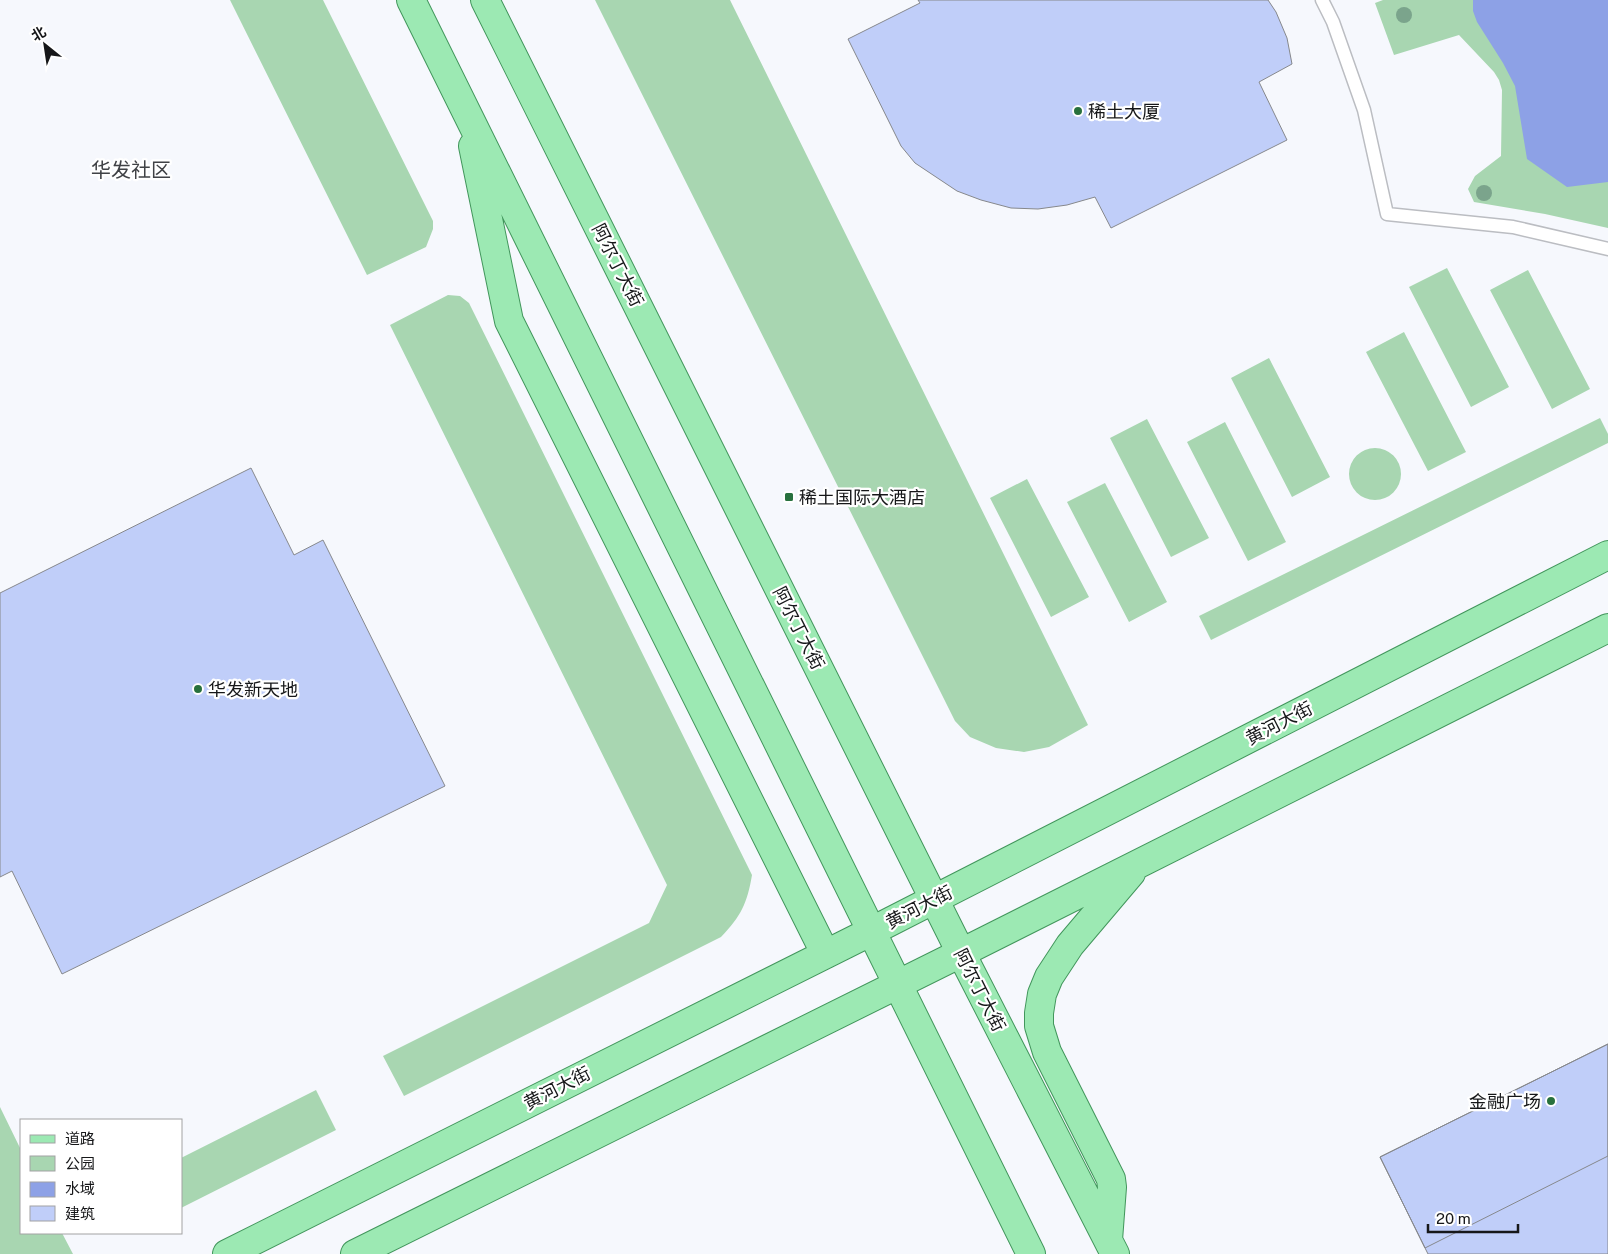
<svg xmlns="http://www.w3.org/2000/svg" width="1608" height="1254" viewBox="0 0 1608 1254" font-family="'Public Sans','Noto Sans SC',sans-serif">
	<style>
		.green { fill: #a8d6b1 }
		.water { fill: #8da1e6 }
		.building { fill: #c0cef9; stroke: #86888c }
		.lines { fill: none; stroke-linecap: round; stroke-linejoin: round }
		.lane-casing { stroke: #bbbdc2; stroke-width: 15 }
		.primary-casing { stroke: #42965c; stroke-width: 30 }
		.lane { stroke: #fff; stroke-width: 12 }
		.primary { stroke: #9ce9b3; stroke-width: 28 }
		.tree { fill: #7ba48c }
		.poi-dot { fill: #28713e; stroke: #fff; stroke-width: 2 }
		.labels { text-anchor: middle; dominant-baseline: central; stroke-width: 4.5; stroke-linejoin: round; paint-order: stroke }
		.poi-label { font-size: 18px; fill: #161719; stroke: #fff; text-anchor: start }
		.street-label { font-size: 18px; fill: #161719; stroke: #fff }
		.quarter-label { font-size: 20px; fill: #404246; stroke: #fff }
	</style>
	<rect width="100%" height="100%" fill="#f6f8fd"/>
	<path class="green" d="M230,0H323L433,221V229L426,247L367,275Z
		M595,0H730L1088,725L1049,747L1024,752L996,748L970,737L955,721Z
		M1383,0H1608V228L1545,214L1474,202L1468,189L1475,176L1501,156L1502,90L1499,80L1494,72L1459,35L1394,55L1375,3Z
		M1447,268L1509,387L1471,407L1409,287Z
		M1528,270L1590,389L1552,409L1490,290Z
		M448,295L460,296L469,303L752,875C747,904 741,916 721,937L404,1096L383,1056L649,923L667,885L390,325Z
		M1404,332L1466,452L1428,471L1366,352Z
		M1269,358L1330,477L1292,497L1231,378Z
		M1600,418L1608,434V443L1211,640L1199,616Z
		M1147,419L1209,538L1171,557L1110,438Z
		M1225,422L1286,542L1248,561L1187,442Z
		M1349 474a26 26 0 1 1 52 0a26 26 0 1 1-52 0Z
		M1027,479L1089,597L1051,617L990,498Z
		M1105,483L1167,602L1129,622L1067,502Z
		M316,1090L336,1130L181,1208V1158Z
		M0,1107L21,1150V1233H62L73,1254H0Z"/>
	<path class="water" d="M1473,0H1608V182L1567,187L1527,159L1515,86L1503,63L1477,22L1473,11Z"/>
	<path class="building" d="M918,0H1268L1276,12L1287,38L1292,64L1259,82L1287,140L1111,228L1095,197L1067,205L1038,209L1011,208L981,200L957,191L915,163L901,146L848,39L920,3Z
		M251,468L294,555L323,540L445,786L62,974L12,871L0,877V593Z
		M1608,1044V1156L1425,1248L1380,1157Z
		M1608,1044V1254H1428L1380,1157Z"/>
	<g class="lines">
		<defs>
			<path id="lane" d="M1322,0L1333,22L1364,110L1387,214L1513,227L1608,249"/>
			<path id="primary" d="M411,0L1031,1254
				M485,0L961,953L1115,1254
				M473,146L509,321L825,953
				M1108,1240L1112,1187L1111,1179L1047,1052L1039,1026V1013L1042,994L1049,977L1070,945L1131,873
				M227,1254L872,931L1608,555
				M355,1254L961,953L1608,628"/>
		</defs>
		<use href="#lane" class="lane-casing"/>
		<use href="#primary" class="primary-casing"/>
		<use href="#lane" class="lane"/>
		<use href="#primary" class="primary"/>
	</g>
	<g class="tree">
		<circle cx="1404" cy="15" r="8"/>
		<circle cx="1484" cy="193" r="8"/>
	</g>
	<g class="poi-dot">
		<circle cx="1078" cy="111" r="5"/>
		<rect x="784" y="492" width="10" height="10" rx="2.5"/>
		<circle cx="198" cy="689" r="5"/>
		<circle cx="1551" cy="1101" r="5"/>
	</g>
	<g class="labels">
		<g class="poi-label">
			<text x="1088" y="111">稀土大厦</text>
			<text x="799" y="497">稀土国际大酒店</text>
			<text x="208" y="689">华发新天地</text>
			<text x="1541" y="1101" text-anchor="end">金融广场</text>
		</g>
		<g class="street-label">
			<text transform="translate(618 265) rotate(63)">阿尔丁大街</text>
			<text transform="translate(799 628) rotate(63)">阿尔丁大街</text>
			<text transform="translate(1279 723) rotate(-27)">黄河大街</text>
			<text transform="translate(919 907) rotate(-27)">黄河大街</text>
			<text transform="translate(980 990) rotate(63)">阿尔丁大街</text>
			<text transform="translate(557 1088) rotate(-27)">黄河大街</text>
		</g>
		<g class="quarter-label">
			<text x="131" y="170">华发社区</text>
		</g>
	</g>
	<rect x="20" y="1119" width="162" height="115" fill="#ffffff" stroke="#a2a2a3"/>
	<rect x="30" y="1135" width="25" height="8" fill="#9ce9b3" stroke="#a2a2a3"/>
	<text x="65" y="1144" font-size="15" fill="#161719">道路</text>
	<rect x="30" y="1156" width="25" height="15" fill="#a8d6b1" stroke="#a2a2a3"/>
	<text x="65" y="1169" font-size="15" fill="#161719">公园</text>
	<rect x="30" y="1182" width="25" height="15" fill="#8da1e6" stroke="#a2a2a3"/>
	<text x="65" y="1194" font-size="15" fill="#161719">水域</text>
	<rect x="30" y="1206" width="25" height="15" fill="#c0cef9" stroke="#a2a2a3"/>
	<text x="65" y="1219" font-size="15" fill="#161719">建筑</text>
	<g transform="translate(45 45) rotate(330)" stroke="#ffffff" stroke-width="4" paint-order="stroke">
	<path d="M0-4L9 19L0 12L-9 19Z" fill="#161719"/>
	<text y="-8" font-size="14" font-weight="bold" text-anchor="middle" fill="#161719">北</text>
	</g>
	<path d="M1428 1224v8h90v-8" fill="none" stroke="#161719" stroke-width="2.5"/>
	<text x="1436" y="1224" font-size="15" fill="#161719" stroke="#ffffff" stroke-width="4" paint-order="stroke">20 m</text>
</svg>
